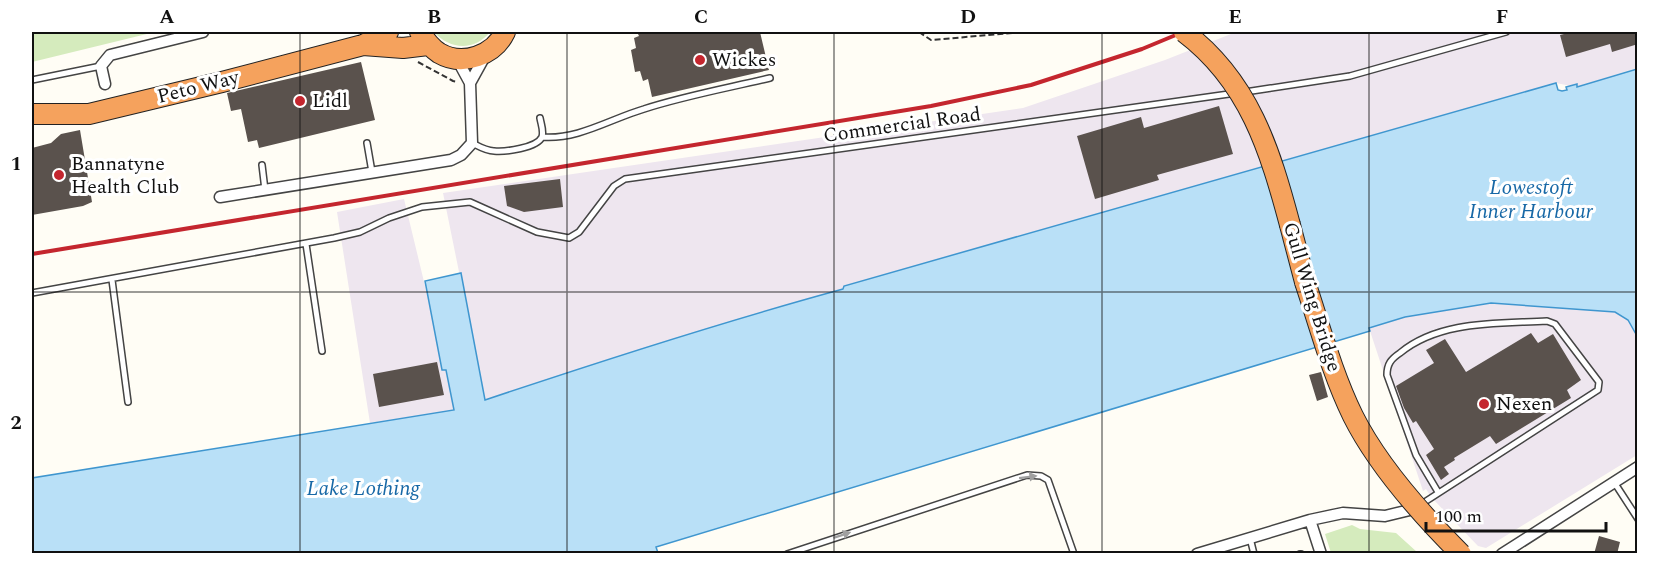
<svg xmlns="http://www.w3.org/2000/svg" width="1669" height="585" viewBox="0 0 1669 585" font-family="Spectral,serif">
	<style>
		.industrial { fill: #eee6ef }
		.green { fill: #d5ebbd }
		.water { fill: #b9e0f7; stroke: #3f96cf; stroke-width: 1.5 }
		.building { fill: #5a524d }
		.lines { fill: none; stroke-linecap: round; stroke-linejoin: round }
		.lane-casing { stroke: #444; stroke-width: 8 }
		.street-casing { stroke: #444; stroke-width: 13 }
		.highway-casing { stroke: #222; stroke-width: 22 }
		.path { stroke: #333; stroke-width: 2; stroke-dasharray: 6 3; stroke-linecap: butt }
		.lane { stroke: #fff; stroke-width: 5 }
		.street { stroke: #fff; stroke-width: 10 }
		.highway { stroke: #f5a25d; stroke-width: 20 }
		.rail { stroke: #c4262e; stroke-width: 4 }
		.highway-bridge-casing { stroke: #222; stroke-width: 22; stroke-linecap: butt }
		.highway-bridge { stroke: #f5a25d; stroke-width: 20 }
		.oneway { fill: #a0a0a0 }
		.grid { fill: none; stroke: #111; stroke-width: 1.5; stroke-opacity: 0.55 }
		.poi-dot { fill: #c4262e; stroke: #fff; stroke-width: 2 }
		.labels { text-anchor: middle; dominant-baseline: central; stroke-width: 6; stroke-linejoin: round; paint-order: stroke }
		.poi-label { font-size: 20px; fill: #111; stroke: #fff; text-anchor: start }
		.street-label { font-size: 20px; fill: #111; stroke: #fff }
		.water-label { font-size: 21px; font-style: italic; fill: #1768a6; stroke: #fff }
		.neatline { fill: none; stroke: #111; stroke-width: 2 }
		.grid-label { font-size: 20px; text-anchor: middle; font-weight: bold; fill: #111 }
	</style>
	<rect width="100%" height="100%" fill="#fffdf5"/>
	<path class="industrial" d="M1236,32H1637V68L1576,87L1556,83L844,286L843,289L485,400L443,193L1023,108L1165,60Z
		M404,199L455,410L370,423L337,212Z
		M1491,303L1615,312L1628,320L1637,336V455L1486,548L1478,546L1431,497L1426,489L1423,491L1369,328L1405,317Z"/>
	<path class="green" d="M32,32H155L32,62Z
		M434,32H490C475,51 450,50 434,32Z
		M1352,525L1360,529L1396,533L1417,552L1331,553L1325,534Z"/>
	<path class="water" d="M1637,69V336L1628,320L1615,312L1491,303L1405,317L1369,328L1370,331L656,547L658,553L32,554V478L454,410L446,370H442L425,281L461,273L485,400C604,360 722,322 843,289L844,286L1556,83L1558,90L1562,91L1567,90L1566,87L1577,84V87Z"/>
	<path class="building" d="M637,32H760L769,70L652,97L648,79L643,81L640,71L635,72L631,50L636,48L634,38L639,36Z
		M1572,32H1638V44L1612,52L1610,44L1566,57L1560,35Z
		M361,62L375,120L259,148L257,140L248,142L241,109L231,111L227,93Z
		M1219,106L1233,154L1157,175L1159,180L1095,199L1077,136L1141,117L1144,128Z
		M80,130L92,202L83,206L32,215V148L51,143L61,134Z
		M560,179L563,207L524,212L507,206L504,186Z
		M1531,333L1538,343L1553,334L1581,380L1567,390L1571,398L1496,444L1490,436L1454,458L1455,460L1444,467L1449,474L1441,480L1426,455L1434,449L1416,421L1413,423L1404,408L1396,386L1434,363L1426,350L1445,339L1466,372Z
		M437,362L444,395L379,407L373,374Z
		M1321,372L1328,397L1317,401L1309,375Z
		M1599,536L1620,542L1617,554H1594Z"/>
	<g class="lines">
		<defs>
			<path id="lane" d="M32,80L101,66
				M1245,92L1350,76L1506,32
				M542,137C578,140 610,119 644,109C684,96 728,88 770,78
				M367,143L372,172
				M472,143C478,146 486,151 494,151C505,152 537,148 542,137C544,131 541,124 540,118
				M262,165L265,190
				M306,244L322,351
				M112,280L128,402
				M32,293L334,238L360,232L389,218L422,207L470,202L537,232L569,238L579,232L614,186L625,179L1236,93
				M1614,482L1638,519
				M1420,505L1598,390L1599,382L1555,324L1547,321C1498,324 1440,320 1400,353C1391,359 1387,364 1387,375L1416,455L1438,492
				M1250,538L1254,554
				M787,554L1027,475L1041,476L1048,480L1074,554
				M1300,554H1301"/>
			<path id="street" d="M470,83L486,54
				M105,84L101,66L110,55L203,32
				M220,197L451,160L461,155L472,143L470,83L457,59
				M1310,520L1321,554
				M1197,554L1310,520L1343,513L1385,516L1414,509
				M1502,554L1638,467"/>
			<path id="highway" d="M420,32C425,40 430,47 439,53C463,67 494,55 505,32
				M363,45L403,48L428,45
				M32,114H89L222,82L363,45L388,32
				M1290,225L1305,282"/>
		</defs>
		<use href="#lane" class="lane-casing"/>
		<use href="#street" class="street-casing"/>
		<use href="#highway" class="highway-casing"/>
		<path class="path" d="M919,32L931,40L1024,32
			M418,62L453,81L458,82"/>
		<use href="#lane" class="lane"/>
		<use href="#street" class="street"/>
		<use href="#highway" class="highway"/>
		<path class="rail" d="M32,254L931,106L1031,85L1142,49L1183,32"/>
		<defs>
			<path id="highway-bridge" d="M1184,32C1249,81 1270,150 1290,225
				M1305,282C1320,327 1332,373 1353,416C1377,464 1423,516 1461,554"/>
		</defs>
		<use href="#highway-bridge" class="highway-bridge-casing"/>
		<use href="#highway-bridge" class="highway-bridge"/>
	</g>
	<defs><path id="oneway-solid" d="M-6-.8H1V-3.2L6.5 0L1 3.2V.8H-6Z" transform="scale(1.5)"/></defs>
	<g class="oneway">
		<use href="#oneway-solid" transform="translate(1028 477) rotate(-7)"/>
		<use href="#oneway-solid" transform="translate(842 535) rotate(-18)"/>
	</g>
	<path class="grid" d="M300,32V554M567,32V554M834,32V554M1102,32V554M1369,32V554M32,292H1638"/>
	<g class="poi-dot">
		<circle cx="700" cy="60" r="6"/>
		<circle cx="300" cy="101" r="6"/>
		<circle cx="59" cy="175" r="6"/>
		<circle cx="1484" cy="404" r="6"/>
	</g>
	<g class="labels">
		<g class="poi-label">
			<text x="712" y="60">Wickes</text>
			<text x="312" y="101">Lidl</text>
			<text x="71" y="164">Bannatyne<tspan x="71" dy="23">Health Club</tspan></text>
			<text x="1496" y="404">Nexen</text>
		</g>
		<g class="street-label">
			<text transform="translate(198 87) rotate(-14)">Peto Way</text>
			<text transform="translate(902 125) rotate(-8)">Commercial Road</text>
			<text transform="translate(1312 297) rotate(73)">Gull Wing Bridge</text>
		</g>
		<g class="water-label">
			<text x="1531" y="188">Lowestoft<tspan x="1531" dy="24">Inner Harbour</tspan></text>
			<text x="363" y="489">Lake Lothing</text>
		</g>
	</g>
	<rect width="1669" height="585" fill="none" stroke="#ffffff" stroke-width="66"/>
	<path d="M1426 522v9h180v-9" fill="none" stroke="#111111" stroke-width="3"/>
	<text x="1435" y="522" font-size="18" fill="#111111" stroke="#ffffff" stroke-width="4.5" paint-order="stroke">100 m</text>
	<rect x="33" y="33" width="1603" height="519" class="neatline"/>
	<g class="grid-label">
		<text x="167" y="23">A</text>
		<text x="434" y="23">B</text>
		<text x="701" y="23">C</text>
		<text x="968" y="23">D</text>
		<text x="1235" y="23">E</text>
		<text x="1502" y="23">F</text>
		<text x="16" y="170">1</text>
		<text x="16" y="429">2</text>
	</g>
</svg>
